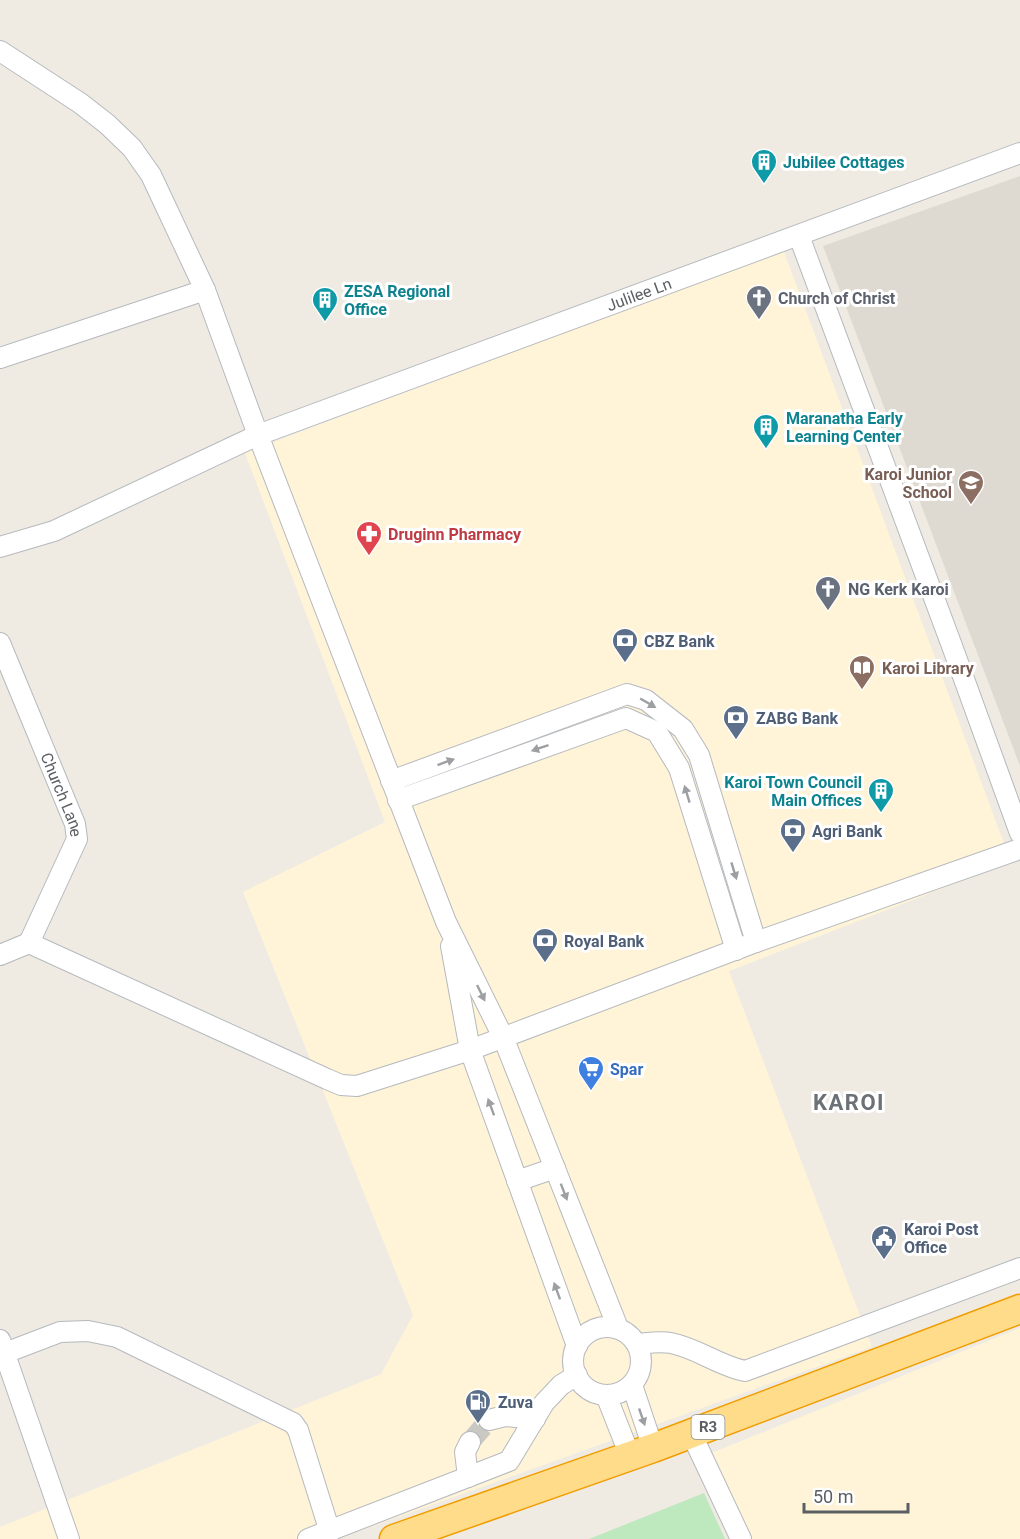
<svg xmlns="http://www.w3.org/2000/svg" width="1020" height="1539" viewBox="0 0 1020 1539" font-family="Roboto,sans-serif">
	<style>
		.commercial { fill: #fff4d7 }
		.education { fill: #dfdad1 }
		.green { fill: #bee8bd }
		.lines { fill: none; stroke-linecap: round; stroke-linejoin: round }
		.minor-tunnel { stroke: #cac8c2; stroke-width: 20; stroke-dasharray: 20 10; stroke-linecap: butt }
		.minor-casing { stroke: #b5b9be; stroke-width: 22 }
		.highway-casing { stroke: #f19c00; stroke-width: 31 }
		.minor { stroke: #fff; stroke-width: 20 }
		.highway { stroke: #ffdc89; stroke-width: 28 }
		.oneway { fill: #9d9fa2 }
		.labels { text-anchor: middle; dominant-baseline: central; stroke-width: 6; stroke-linejoin: round; paint-order: stroke }
		.shield { fill: #fff; stroke: #8c8f92; stroke-width: 1.5 }
		.shield-label { font-size: 15px; font-weight: bold; fill: #5b5f64 }
		.culture-label { font-size: 16px; font-weight: bold; fill: #0d838f; stroke: #fff; text-anchor: start }
		.street-label { font-size: 16px; fill: #5b5f64; stroke: #fff }
		.worship-label { font-size: 16px; font-weight: bold; fill: #5b616d; stroke: #fff; text-anchor: start }
		.education-label { font-size: 16px; font-weight: bold; fill: #785e54; stroke: #fff; text-anchor: end }
		.health-label { font-size: 16px; font-weight: bold; fill: #be3a42; stroke: #fff; text-anchor: start }
		.service-label { font-size: 16px; font-weight: bold; fill: #4e5e75; stroke: #fff; text-anchor: start }
		.shop-label { font-size: 16px; font-weight: bold; fill: #366cbe; stroke: #fff; text-anchor: start }
		.district-label { font-size: 22px; font-weight: bold; letter-spacing: 1.5px; fill: #6b7176; stroke: #fff }
	</style>
	<rect width="100%" height="100%" fill="#efebe2"/>
	<path class="commercial" d="M783,249L1011,862L729,971L872,1347L337,1539H0V1527L381,1374L413,1315L243,892L385,822L245,453Z
		M1020,1328V1539H738L702,1457Z"/>
	<path class="education" d="M1020,176V766L823,246Z"/>
	<path class="green" d="M704,1493L725,1539H589Z"/>
	<g class="lines">
		<path class="minor-tunnel" d="M470,1442L489,1420"/>
		<defs>
			<g id="minor">
				<path d="M0,51L80,103L107,124L132,148L151,175L205,290L258,435L446,922L503,1037L618,1328"/>
				<path d="M799,236L952,646L1020,833"/>
				<path d="M0,358L205,290"/>
				<path id="s1" d="M0,547L54,531L258,435L1020,153"/>
				<path id="s2" d="M0,643L75,824L77,839L29,943"/>
				<path d="M391,781L627,694L646,700L683,729L699,755L756,942"/>
				<path d="M398,800L626,718L657,732L679,768L736,950"/>
				<path d="M451,946L470,1050L577,1346"/>
				<path d="M0,955L29,943L327,1079L341,1085L357,1086L470,1050L756,942L1020,849"/>
				<path d="M517,1181L555,1168"/>
				<circle cx="607" cy="1361" r="34"/>
				<path d="M0,1340L69,1539"/>
				<path d="M638,1344C648,1343 660,1341 671,1343C697,1348 719,1366 745,1371L1020,1268"/>
				<path d="M5,1353L60,1332L88,1331L117,1337L293,1423L298,1430L330,1532"/>
				<path d="M632,1385L653,1448"/>
				<path d="M606,1395L630,1456"/>
				<path d="M489,1420L505,1416L535,1419"/>
				<path d="M691,1433L741,1539"/>
				<path d="M468,1477L465,1452L470,1442"/>
				<path d="M308,1539L509,1461L544,1403L561,1385L577,1375"/>
			</g>
			<path id="highway" d="M394,1539L653,1448L1020,1309"/>
		</defs>
		<use href="#minor" class="minor-casing"/>
		<use href="#highway" class="highway-casing"/>
		<use href="#minor" class="minor"/>
		<use href="#highway" class="highway"/>
	</g>
	<defs><path id="oneway-solid" d="M-6-.8H1V-3.2L6.5 0L1 3.2V.8H-6Z" transform="scale(1.5)"/></defs>
	<g class="oneway">
		<use href="#oneway-solid" transform="translate(648 703) rotate(30)"/>
		<use href="#oneway-solid" transform="translate(540 748) rotate(161)"/>
		<use href="#oneway-solid" transform="translate(446 762) rotate(-20)"/>
		<use href="#oneway-solid" transform="translate(687 794) rotate(-107)"/>
		<use href="#oneway-solid" transform="translate(734 871) rotate(73)"/>
		<use href="#oneway-solid" transform="translate(481 993) rotate(64)"/>
		<use href="#oneway-solid" transform="translate(491 1107) rotate(-110)"/>
		<use href="#oneway-solid" transform="translate(564 1192) rotate(69)"/>
		<use href="#oneway-solid" transform="translate(557 1291) rotate(-110)"/>
		<use href="#oneway-solid" transform="translate(642 1417) rotate(71)"/>
	</g>
	<defs>
		<symbol id="building-pin" viewBox="-11 -11 22 30"><path d="M0 17L-7.5 6A9.5 9.5 0 1 1 7.5 6Z" fill="#0f9aa8" stroke="#fff"/><path d="M-4-6H4V6H1V3H-1V6H-4ZM-2.5-4.3h1.7v1.8h-1.7ZM.8-4.3h1.7v1.8H.8ZM-2.5-1h1.7V.8h-1.7ZM.8-1h1.7V.8H.8Z" fill="#fff"/></symbol>
		<symbol id="church-pin" viewBox="-11 -11 22 30"><path d="M0 17L-7.5 6A9.5 9.5 0 1 1 7.5 6Z" fill="#6b7280" stroke="#fff"/><path d="M-1.2-6h2.4v3.5h3.3v2.4h-3.3V6h-2.4V-.1h-3.3v-2.4h3.3Z" fill="#fff"/></symbol>
		<symbol id="school-pin" viewBox="-11 -11 22 30"><path d="M0 17L-7.5 6A9.5 9.5 0 1 1 7.5 6Z" fill="#8d6e63" stroke="#fff"/><path d="M0-5L7-2L0 1L-7-2ZM-4 1L0 2.5L4 1V4Q0 6-4 4Z" fill="#fff"/></symbol>
		<symbol id="pharmacy-pin" viewBox="-11 -11 22 30"><path d="M0 17L-7.5 6A9.5 9.5 0 1 1 7.5 6Z" fill="#e0444e" stroke="#fff"/><path d="M-2-6h4v4h4v4h-4v4h-4v-4h-4v-4h4Z" fill="#fff"/></symbol>
		<symbol id="bank-pin" viewBox="-11 -11 22 30"><path d="M0 17L-7.5 6A9.5 9.5 0 1 1 7.5 6Z" fill="#5c6f8a" stroke="#fff"/><path d="M-6-4H6V4H-6ZM0-2.3a2.3 2.3 0 1 0 0 4.6a2.3 2.3 0 1 0 0-4.6Z" fill="#fff"/></symbol>
		<symbol id="library-pin" viewBox="-11 -11 22 30"><path d="M0 17L-7.5 6A9.5 9.5 0 1 1 7.5 6Z" fill="#8d6e63" stroke="#fff"/><path d="M-6-4Q-3-5.5-.7-3.5V5Q-3 3-6 4ZM6-4Q3-5.5 .7-3.5V5Q3 3 6 4Z" fill="#fff"/></symbol>
		<symbol id="supermarket-pin" viewBox="-11 -11 22 30"><path d="M0 17L-7.5 6A9.5 9.5 0 1 1 7.5 6Z" fill="#3f7fe0" stroke="#fff"/><path d="M-6-5.5h2.5l.6 2H6L4.5 2H-2.5L-4.4-4H-6ZM-1.5 3.2a1.3 1.3 0 1 0 .1 0ZM3 3.2a1.3 1.3 0 1 0 .1 0Z" fill="#fff"/></symbol>
		<symbol id="civic-pin" viewBox="-11 -11 22 30"><path d="M0 17L-7.5 6A9.5 9.5 0 1 1 7.5 6Z" fill="#5c6f8a" stroke="#fff"/><path d="M-.6-6.5H3V-4.5H.6V-3L4-1V1h2V6H-6V1h2V-1L-.6-3ZM-1.2 2.5V6h2.4V2.5Z" fill="#fff"/></symbol>
		<symbol id="fuel-pin" viewBox="-11 -11 22 30"><path d="M0 17L-7.5 6A9.5 9.5 0 1 1 7.5 6Z" fill="#5c6f8a" stroke="#fff"/><path d="M-5.5-6h7V0h2V4h1.3V-2.5L3-4.5l.8-.8L6-3V5H2.5V1h-1V6h-7ZM-4.2-4.7v3.2H.2V-4.7Z" fill="#fff"/></symbol>
	</defs>
	<g fill-rule="evenodd">
		<use href="#building-pin" x="749" y="147" width="30" height="40"/>
		<use href="#church-pin" x="744" y="283" width="30" height="40"/>
		<use href="#building-pin" x="310" y="285" width="30" height="40"/>
		<use href="#building-pin" x="751" y="412" width="30" height="40"/>
		<use href="#school-pin" x="956" y="468" width="30" height="40"/>
		<use href="#pharmacy-pin" x="354" y="519" width="30" height="40"/>
		<use href="#church-pin" x="813" y="574" width="30" height="40"/>
		<use href="#bank-pin" x="610" y="626" width="30" height="40"/>
		<use href="#library-pin" x="847" y="653" width="30" height="40"/>
		<use href="#bank-pin" x="721" y="703" width="30" height="40"/>
		<use href="#building-pin" x="866" y="776" width="30" height="40"/>
		<use href="#bank-pin" x="778" y="816" width="30" height="40"/>
		<use href="#bank-pin" x="530" y="926" width="30" height="40"/>
		<use href="#supermarket-pin" x="576" y="1054" width="30" height="40"/>
		<use href="#civic-pin" x="869" y="1223" width="30" height="40"/>
		<use href="#fuel-pin" x="463" y="1387" width="30" height="40"/>
	</g>
	<g class="labels">
		<rect class="shield" x="691.5" y="1415" width="33" height="24" rx="4.5"/>
		<g class="shield-label">
			<text x="708" y="1427">R3</text>
		</g>
		<g class="culture-label">
			<text x="783" y="162">Jubilee Cottages</text>
			<text x="344" y="291">ZESA Regional<tspan x="344" dy="18">Office</tspan></text>
			<text x="786" y="418">Maranatha Early<tspan x="786" dy="18">Learning Center</tspan></text>
			<text x="862" y="782" text-anchor="end">Karoi Town Council<tspan x="862" dy="18">Main Offices</tspan></text>
		</g>
		<g class="street-label">
			<text stroke="none"><textPath href="#s1" startOffset="688">Julilee Ln</textPath></text>
			<text stroke="none"><textPath href="#s2" startOffset="164">Church Lane</textPath></text>
		</g>
		<g class="worship-label">
			<text x="778" y="298">Church of Christ</text>
			<text x="848" y="589">NG Kerk Karoi</text>
		</g>
		<g class="education-label">
			<text x="952" y="474">Karoi Junior<tspan x="952" dy="18">School</tspan></text>
			<text x="882" y="668" text-anchor="start">Karoi Library</text>
		</g>
		<g class="health-label">
			<text x="388" y="534">Druginn Pharmacy</text>
		</g>
		<g class="service-label">
			<text x="644" y="641">CBZ Bank</text>
			<text x="756" y="718">ZABG Bank</text>
			<text x="812" y="831">Agri Bank</text>
			<text x="564" y="941">Royal Bank</text>
			<text x="904" y="1229">Karoi Post<tspan x="904" dy="18">Office</tspan></text>
			<text x="498" y="1402">Zuva</text>
		</g>
		<g class="shop-label">
			<text x="610" y="1069">Spar</text>
		</g>
		<g class="district-label">
			<text x="849" y="1102">KAROI</text>
		</g>
	</g>
	<path d="M804 1503v9h104v-9" fill="none" stroke="#5b5f64" stroke-width="3"/>
	<text x="813" y="1503" font-size="18" fill="#5b5f64" stroke="#ffffff" stroke-width="4.5" paint-order="stroke">50 m</text>
</svg>
